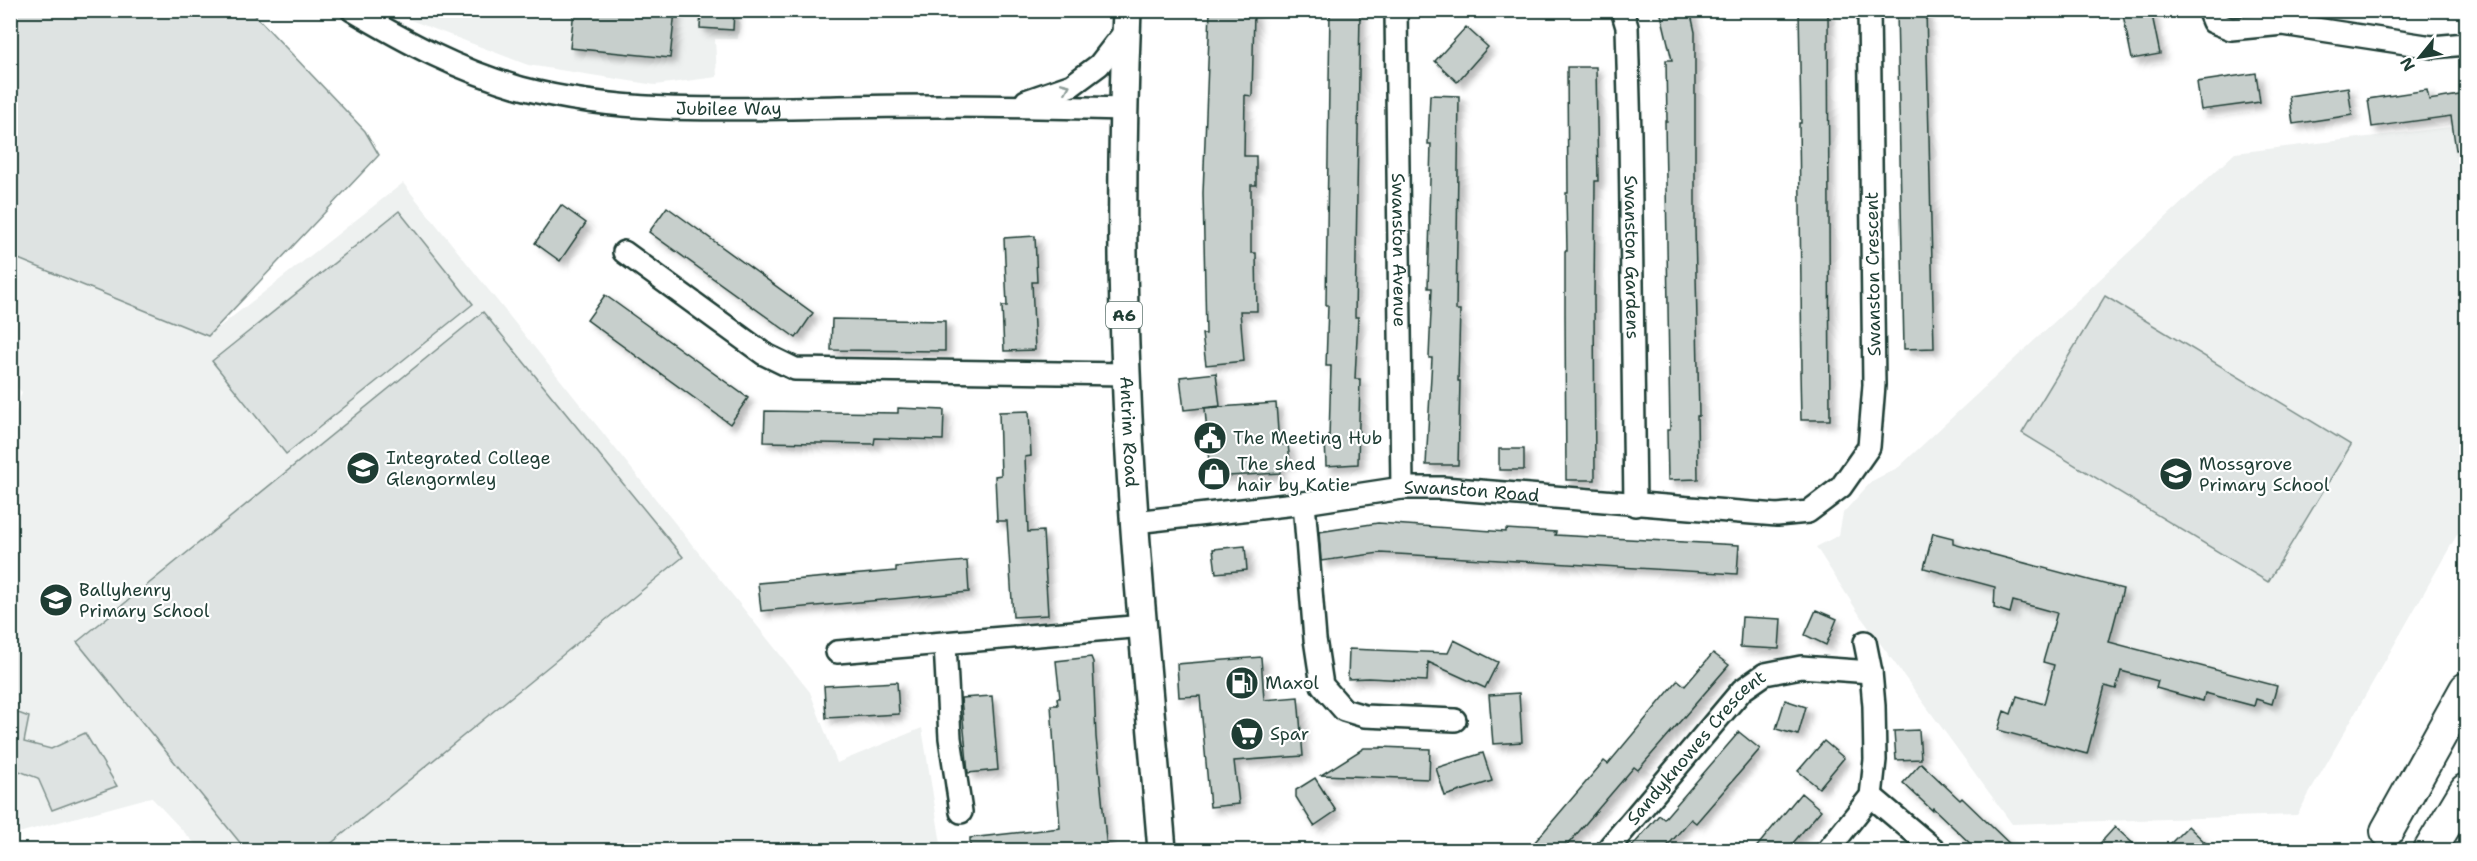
<svg xmlns="http://www.w3.org/2000/svg" width="2477" height="861" viewBox="0 0 2477 861" font-family="'Shantell Sans',sans-serif">
	<style>
		.built { fill: #eef1f0 }
		.green { fill: #dee3e2; stroke: #7e908b; stroke-width: 1.5 }
		.building { fill: #c7cfcc; stroke: #1f3d34; stroke-width: 1.5; filter: url(#shadow) }
		.lines { fill: none; stroke-linecap: round; stroke-linejoin: round }
		.minor-casing { stroke: #1f3d34; stroke-width: 26 }
		.major-casing { stroke: #1f3d34; stroke-width: 32 }
		.highway-casing { stroke: #1f3d34; stroke-width: 36 }
		.minor { stroke: #fff; stroke-width: 21 }
		.major { stroke: #fff; stroke-width: 27 }
		.highway { stroke: #fff; stroke-width: 32 }
		.oneway { stroke: #8f9e9a }
		.labels { text-anchor: middle; dominant-baseline: central; stroke-width: 4.5; stroke-linejoin: round; paint-order: stroke }
		.shield { fill: #fff; stroke: #627771; stroke-width: 1.5 }
		.shield-label { font-size: 16px; font-weight: bold; fill: #1f3d34 }
		.street-label { font-size: 18px; fill: #1f3d34; stroke: #fff }
		.poi-label { font-size: 18px; fill: #1f3d34; stroke: #fff; text-anchor: start }
	</style>
	<defs>
		<filter id="shadow"><feDropShadow dx="5.5" dy="5.5" stdDeviation="3" flood-color="#0004"/></filter>
	</defs>
	<rect width="100%" height="100%" fill="#fff"/>
	<filter id="ink" filterUnits="userSpaceOnUse"><feTurbulence type="fractalNoise" baseFrequency=".0167" numOctaves="2"/><feDisplacementMap in="SourceGraphic" scale="12" xChannelSelector="R" yChannelSelector="G"/><feConvolveMatrix kernelMatrix="1 2 1 2 8 2 1 2 1" color-interpolation-filters="sRGB"/></filter>
	<g filter="url(#ink)">
		<path class="built" d="M387,11H740L738,39H715L717,77L655,85L528,65Z
			M2466,125V519L2297,815L2012,824L1861,617L1816,547L1839,535L1843,513L1872,481L1899,467L2235,153Z
			M403,183L810,692L837,763L922,728L942,850H201L151,797L11,835L10,431L22,392L11,382V251L208,336Z"/>
		<path class="green" d="M10,11H251L365,131L379,155L208,336L11,256Z
			M399,211L473,304L286,454L212,361Z
			M2105,296L2351,445L2268,582L2022,433Z
			M483,312L683,557L323,850H246L77,642Z
			M10,710L29,717L24,742L51,749L85,733L117,786L52,810L38,778L11,768Z"/>
		<path class="building" d="M574,10L675,11L670,58L570,48Z
			M701,10H734L733,30L700,28Z
			M1330,10L1360,12L1355,317H1358L1355,379H1360L1358,464L1326,466L1325,438H1329L1331,366H1326L1328,305H1326Z
			M1660,10H1690L1695,32V228L1699,416H1697L1698,479L1668,480L1667,430H1670L1665,121H1667L1666,60H1672Z
			M1799,10H1828L1830,420H1801L1800,371H1802L1799,123H1801Z
			M1897,10H1926L1934,348L1904,349Z
			M2122,10H2151L2160,54L2132,59Z
			M1210,11L1254,13L1252,96L1245,95L1244,156H1256V185H1251V253H1256L1257,311H1240L1244,361L1206,365L1202,334H1206L1203,193Z
			M1466,27L1488,47L1457,82L1435,61Z
			M1567,67H1596L1598,181H1595L1594,300L1595,480H1566L1565,312V251H1567L1566,193H1568Z
			M2256,73L2260,102L2201,110L2197,82Z
			M2348,87L2352,115L2293,124L2289,96Z
			M2427,90L2429,100L2466,94V149L2456,150L2451,116L2372,127L2368,99Z
			M1430,95L1459,96L1456,310H1460L1458,381H1460L1458,465H1426L1432,358H1429L1432,288H1428L1430,215H1429L1431,144H1428Z
			M561,205L586,223L560,261L535,243Z
			M667,207L813,313L796,338L649,232Z
			M1035,236L1037,282H1032L1035,350L1004,351L1002,306H1007L1004,238Z
			M605,295L748,398L730,424L587,320Z
			M832,319L945,321V351L831,350Z
			M1216,373L1220,406L1184,410L1180,377Z
			M1276,403L1279,445L1288,444L1290,462L1279,463L1280,473L1210,477L1205,408Z
			M898,408L944,410L943,440L875,438L874,444L764,442L765,411L898,413Z
			M1029,411L1031,456L1025,457L1028,532L1043,531L1048,615L1013,617L1007,521H997L995,476L1001,475L999,412Z
			M1499,449H1524V470H1499Z
			M1378,523L1506,532V529L1556,532L1555,535L1739,545L1737,574L1380,553L1321,561L1319,532Z
			M1933,533L1953,538V544L2123,589L2109,642L2277,686L2272,704L2256,699L2254,706L2205,693L2203,701L2156,688L2158,681L2121,671L2116,689L2105,686L2087,754L1998,730L2004,711L2011,714L2017,696L2044,704L2054,665L2043,662L2057,613L2013,601L2010,613L1994,608L1995,587L1924,568Z
			M1245,546L1247,570L1216,573L1213,549Z
			M967,561L969,592L761,611L758,583L896,571V567Z
			M1816,610L1837,619L1826,645L1805,635Z
			M1742,617L1781,619L1779,649L1740,647Z
			M1454,640L1498,662L1485,688L1428,662L1427,681L1368,678L1348,679L1349,649L1448,653Z
			M1713,653L1729,665L1638,770L1634,767L1563,850H1528L1604,761L1608,764L1678,680L1685,686Z
			M1091,657L1093,662L1096,737L1107,850H970V838L1060,828L1051,705H1058L1057,698H1060L1056,661Z
			M1261,657L1264,700L1298,697L1303,756L1234,761L1239,804L1210,807L1200,696L1179,697L1177,664Z
			M897,682L899,714L826,718L824,686Z
			M1519,693L1522,742L1493,744L1489,695Z
			M992,696L998,770L968,773L961,698Z
			M1785,700L1806,707L1798,735L1776,729Z
			M1919,730L1921,759L1896,760L1894,731Z
			M1739,732L1760,749L1696,823L1691,819L1664,850H1629L1659,815L1664,819Z
			M1824,741L1844,758L1819,788L1798,771Z
			M1381,747L1430,749L1429,779L1321,775L1364,748H1381Z
			M1483,753L1492,781L1445,796L1436,768Z
			M1921,763L1960,800L1962,798L2016,850H1977L1933,808L1932,810L1903,783Z
			M1315,778L1336,811L1314,826L1296,797V790Z
			M1801,793L1821,810L1787,850H1754Z
			M2188,826L2213,850H2164Z
			M2115,827L2140,850H2094Z"/>
		<g class="lines">
			<defs>
				<g id="minor">
					<path id="s1" d="M352,10C406,42 460,71 521,88C624,115 732,109 838,107C933,105 1029,106 1124,109"/>
					<path id="s2" d="M1396,10L1402,488"/>
					<path id="s3" d="M1622,10L1627,27L1630,135L1635,505"/>
					<path d="M2208,10L2213,22L2231,29L2283,24L2432,47L2466,44"/>
					<path d="M1026,101L1072,85L1099,65L1127,29"/>
					<path d="M624,252L764,354L795,369L1126,374"/>
					<path d="M1304,503L1315,639L1322,685L1344,710L1364,716L1455,720"/>
					<path id="s4" d="M1135,522L1304,503L1402,488H1443L1777,515L1808,512L1841,487L1869,447L1874,385L1869,10"/>
					<path d="M945,644L950,738L961,812"/>
					<path d="M837,652L1144,626"/>
					<path d="M1871,796L1935,850"/>
					<path id="s5" d="M1607,850L1742,690L1765,674L1801,667L1871,672"/>
					<path d="M1828,850L1871,796L1875,760L1874,706L1871,672L1865,642"/>
				</g>
				<g id="major">
					<path id="s6" d="M1127,10C1122,131 1121,252 1126,372C1132,532 1149,691 1162,850"/>
				</g>
				<path id="highway" d="M2387,831L2466,689
					M2430,850L2466,790"/>
			</defs>
			<use href="#minor" class="minor-casing"/>
			<use href="#major" class="major-casing"/>
			<use href="#highway" class="highway-casing"/>
			<use href="#minor" class="minor"/>
			<use href="#major" class="major"/>
			<use href="#highway" class="highway"/>
		</g>
		<defs><path id="oneway-chevron" d="M-2-3.5L2.5 0L-2 3.5" fill="none" stroke-width="1.6" stroke-linecap="round" stroke-linejoin="round" transform="scale(1.5)"/></defs>
		<use class="oneway" href="#oneway-chevron" transform="translate(1066 87) rotate(-23)"/>
	</g>
	<defs>
		<symbol id="civic-disc" viewBox="-11 -11 22 22"><circle r="9.5" fill="#1f3d34" stroke="#fff"/><path d="M-.6-6.5H3V-4.5H.6V-3L4-1V1h2V6H-6V1h2V-1L-.6-3ZM-1.2 2.5V6h2.4V2.5Z" fill="#fff"/></symbol>
		<symbol id="school-disc" viewBox="-11 -11 22 22"><circle r="9.5" fill="#1f3d34" stroke="#fff"/><path d="M0-5L7-2L0 1L-7-2ZM-4 1L0 2.5L4 1V4Q0 6-4 4Z" fill="#fff"/></symbol>
		<symbol id="shop-disc" viewBox="-11 -11 22 22"><circle r="9.5" fill="#1f3d34" stroke="#fff"/><path d="M-5-2.5h2.3a2.7 3.5 0 0 1 5.4 0H5L5.5 6h-11ZM-1.5-2.5h3a1.5 2.3 0 0 0-3 0Z" fill="#fff"/></symbol>
		<symbol id="fuel-disc" viewBox="-11 -11 22 22"><circle r="9.5" fill="#1f3d34" stroke="#fff"/><path d="M-5.5-6h7V0h2V4h1.3V-2.5L3-4.5l.8-.8L6-3V5H2.5V1h-1V6h-7ZM-4.2-4.7v3.2H.2V-4.7Z" fill="#fff"/></symbol>
		<symbol id="supermarket-disc" viewBox="-11 -11 22 22"><circle r="9.5" fill="#1f3d34" stroke="#fff"/><path d="M-6-5.5h2.5l.6 2H6L4.5 2H-2.5L-4.4-4H-6ZM-1.5 3.2a1.3 1.3 0 1 0 .1 0ZM3 3.2a1.3 1.3 0 1 0 .1 0Z" fill="#fff"/></symbol>
	</defs>
	<g fill-rule="evenodd">
		<use href="#civic-disc" x="1191" y="419" width="38" height="38"/>
		<use href="#school-disc" x="344" y="449" width="38" height="38"/>
		<use href="#shop-disc" x="1195" y="455" width="38" height="38"/>
		<use href="#school-disc" x="2157" y="455" width="38" height="38"/>
		<use href="#school-disc" x="37" y="581" width="38" height="38"/>
		<use href="#fuel-disc" x="1223" y="664" width="38" height="38"/>
		<use href="#supermarket-disc" x="1228" y="715" width="38" height="38"/>
	</g>
	<g class="labels">
		<rect class="shield" x="1106" y="302" width="36" height="26" rx="4.5"/>
		<g class="shield-label">
			<text x="1124" y="315">A6</text>
		</g>
		<g class="street-label">
			<text stroke="none"><textPath href="#s1" startOffset="396">Jubilee Way</textPath></text>
			<text stroke="none"><textPath href="#s2" startOffset="240">Swanston Avenue</textPath></text>
			<text stroke="none"><textPath href="#s3" startOffset="248">Swanston Gardens</textPath></text>
			<text transform="translate(1873 274) rotate(-91)">Swanston Crescent</text>
			<text stroke="none"><textPath href="#s6" startOffset="422">Antrim Road</textPath></text>
			<text stroke="none"><textPath href="#s4" startOffset="339">Swanston Road</textPath></text>
			<text stroke="none"><textPath href="#s5" startOffset="136">Sandyknowes Crescent</textPath></text>
		</g>
		<g class="poi-label">
			<text x="1233" y="438">The Meeting Hub</text>
			<text x="386" y="458">Integrated College<tspan x="386" dy="21">Glengormley</tspan></text>
			<text x="1237" y="464">The shed<tspan x="1237" dy="21">hair by Katie</tspan></text>
			<text x="2199" y="464">Mossgrove<tspan x="2199" dy="21">Primary School</tspan></text>
			<text x="79" y="590">Ballyhenry<tspan x="79" dy="21">Primary School</tspan></text>
			<text x="1265" y="683">Maxol</text>
			<text x="1270" y="734">Spar</text>
		</g>
	</g>
	<rect width="2477" height="861" fill="none" stroke="#fff" stroke-width="36"/>
	<rect x="18" y="18" width="2441" height="825" fill="none" stroke="#1f3d34" stroke-width="2" filter="url(#ink)"/>
	<g transform="translate(2420 57) rotate(240)" stroke="#ffffff" stroke-width="4.5" paint-order="stroke">
	<path d="M0-4.5L10 22L0 15L-10 22Z" fill="#1f3d34"/>
	<text y="-9" font-size="16" font-weight="bold" text-anchor="middle" fill="#1f3d34">N</text>
	</g>
</svg>
